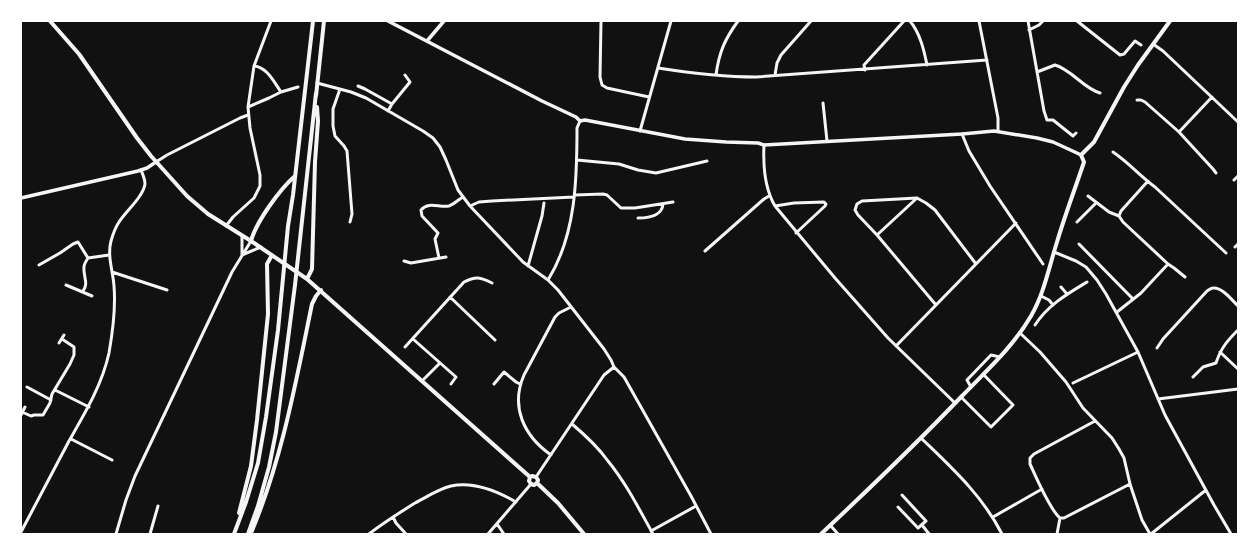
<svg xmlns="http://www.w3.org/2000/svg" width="1259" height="555" viewBox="0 0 1259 555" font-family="Rubik,sans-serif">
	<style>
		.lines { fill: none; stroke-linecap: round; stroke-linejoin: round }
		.minor { stroke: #f5f5f5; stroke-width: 3 }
		.tertiary { stroke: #f5f5f5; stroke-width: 3.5 }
		.secondary { stroke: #f5f5f5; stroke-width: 4 }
	</style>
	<rect width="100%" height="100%" fill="#111"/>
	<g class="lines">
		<path class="minor" d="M601,21L600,77L602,85L607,88L649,97
			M910,21C920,33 924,50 927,65
			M979,21L998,118V131
			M1028,21L1044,111L1047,120H1053L1073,136L1076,133
			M1077,21L1120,55L1124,54L1135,41L1141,45
			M1029,30L1039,25L1043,21
			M1153,44L1163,51L1238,122
			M254,66C267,67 274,82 281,92
			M658,68C690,73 723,77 756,77L987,60
			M865,70L864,65L904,21
			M1037,72L1055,65C1072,70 1083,88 1100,93
			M716,75C719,52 725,39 738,21
			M775,75L777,63L781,55L811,21
			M317,83L351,92L366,98L423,131L433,138L440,147L446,160L458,190L470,206L523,262L548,280L558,290L604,349L611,360L614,367L624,377L691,496L711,534
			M358,86L365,89L392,104
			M340,89L333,109V126L335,136L344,146L347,151L352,214L350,222
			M1137,100H1141L1145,102L1179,132L1213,169L1216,173
			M823,103L827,141
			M248,107L269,98L281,92L298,87
			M388,111L392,104L410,82L405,75
			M640,131L671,21
			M1179,132L1212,97
			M962,134L969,151L990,186L1043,264
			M764,145C763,165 765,189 775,206L835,278L888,338L955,403
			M1113,152C1128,162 1140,176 1155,187L1226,253
			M577,160L619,164L638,170L656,173L707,161
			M156,162L167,155L240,118L248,115
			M1234,180L1238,176
			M1148,181L1121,211L1119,216L1123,222L1168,264L1174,268L1185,277
			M575,195L603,194L607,195L621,208H635L673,202
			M1088,196L1109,212L1119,216
			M470,206L479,202L492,201L574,197
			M775,206L794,203L824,202L826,204L825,206L796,233
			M638,218C648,218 662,216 663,204
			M1077,222L1096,203
			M226,226L233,217L254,198L260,186V175L250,128L248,107L254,66L271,21
			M242,235V255L261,247
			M877,235L917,198
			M1079,244L1133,299
			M1235,247L1238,244
			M705,251L764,199L769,196
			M1054,252L1076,261L1086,267L1097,280L1106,294L1138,352L1165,415L1214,505L1231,534
			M439,258L435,239L438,233L422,216L421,210C429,201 439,208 449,206C454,204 458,200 463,197
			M404,261L411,263L446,257
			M39,265L60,253L73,244L78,242L88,258L109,255
			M528,266L542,216L544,203
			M112,272L167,290
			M548,280C576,235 577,179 577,128L580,121
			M66,285L92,296
			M1061,287L1067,294
			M83,291C89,284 83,276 84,267C84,264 86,261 88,258
			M1041,296L1049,300L1053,305
			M450,297L495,340
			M936,305L877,235L858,215L855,210L857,204L862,201L917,198L926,203L935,210L976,264
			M1117,312L1141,293L1168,264
			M1035,325C1048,305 1067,294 1087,282
			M1020,333L1040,352L1066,382L1083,408L1112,438L1119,449L1124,458L1130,484L1142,520L1150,534
			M413,339L456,377L451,384
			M59,343L64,335
			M896,346L1016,223
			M405,347L464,282C476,276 480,277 492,283
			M1157,348L1163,339L1207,291C1208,290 1212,288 1213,288C1222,287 1232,300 1238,306
			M1220,352L1238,369
			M1193,377L1203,367L1216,363C1221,348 1227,341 1238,330
			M422,381L440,363
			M1073,383L1138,352
			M494,384L504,372L516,382L520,384
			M27,387L51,400
			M971,387L967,380L991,355L1000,357
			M55,390L89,407
			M961,397L991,427L1013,405L983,374
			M1158,399L1238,389
			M22,412L31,416L34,415H43L50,403L52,394L70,364L74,355V347L62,339
			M21,415L25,407
			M1095,421L1034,454L1030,458V464C1036,477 1050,510 1060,518H1064L1130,484
			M572,424C585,435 598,447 608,461C626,483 639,509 653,534
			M921,438C952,468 982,495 1002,534
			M71,439L112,460
			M551,455C524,436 510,407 524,375L555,317L559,313L571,307
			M536,477L604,375L614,367
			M898,507L918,528L926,521L902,495
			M393,517L396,523L406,534
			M993,517L1042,489
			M497,524L504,534
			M830,525L838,534
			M922,525L929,534
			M651,531L696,506
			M21,532C37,502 53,471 69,441C85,413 102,385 109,353C113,330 116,309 114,286C113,271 107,256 111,241C113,234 115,228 119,222C126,211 143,197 145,184C145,179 143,175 141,170
			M116,534L126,500L135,476L223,291L232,272L251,241
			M150,534L158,506
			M369,534C383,523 399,513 415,503C427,497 438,489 451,486C474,481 497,491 516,502
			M488,534L531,484
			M1057,534L1060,518
			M1151,534L1206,490"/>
		<path class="tertiary" d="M388,21L542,101L576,117L580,121L585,120L685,139L726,142L758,143L764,145L962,134L994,131L1037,138L1053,142L1077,153L1081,155
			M427,41L444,21
			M21,198L138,171L147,168L156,162"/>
		<path class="secondary" d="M50,21L79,54L137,138L151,156L187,196L208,214L251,241L307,279L530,477
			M316,96L324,21
			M251,241C256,222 280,189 295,176
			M307,279L312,269L315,162L318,121L317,107
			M530,477L529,481L531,484L534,485L537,483
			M530,477L532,476L536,477L538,480L537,483
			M537,483L558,503L584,534
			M239,513L251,466L257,420L268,314L267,264L272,255
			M251,533C282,460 296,381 312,304L316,296L321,290
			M234,534L246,502L258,463L266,417L278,330L288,226L293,195L313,21
			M248,534L258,506L269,467L276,432L295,285L316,93
			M821,534C869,489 916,444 962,396C986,371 1013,347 1031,316C1044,294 1049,267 1057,242C1065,215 1075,189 1084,162L1081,155L1094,142L1124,87L1138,65L1170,21"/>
	</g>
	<rect width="1259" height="555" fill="none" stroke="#ffffff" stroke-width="44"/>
</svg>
